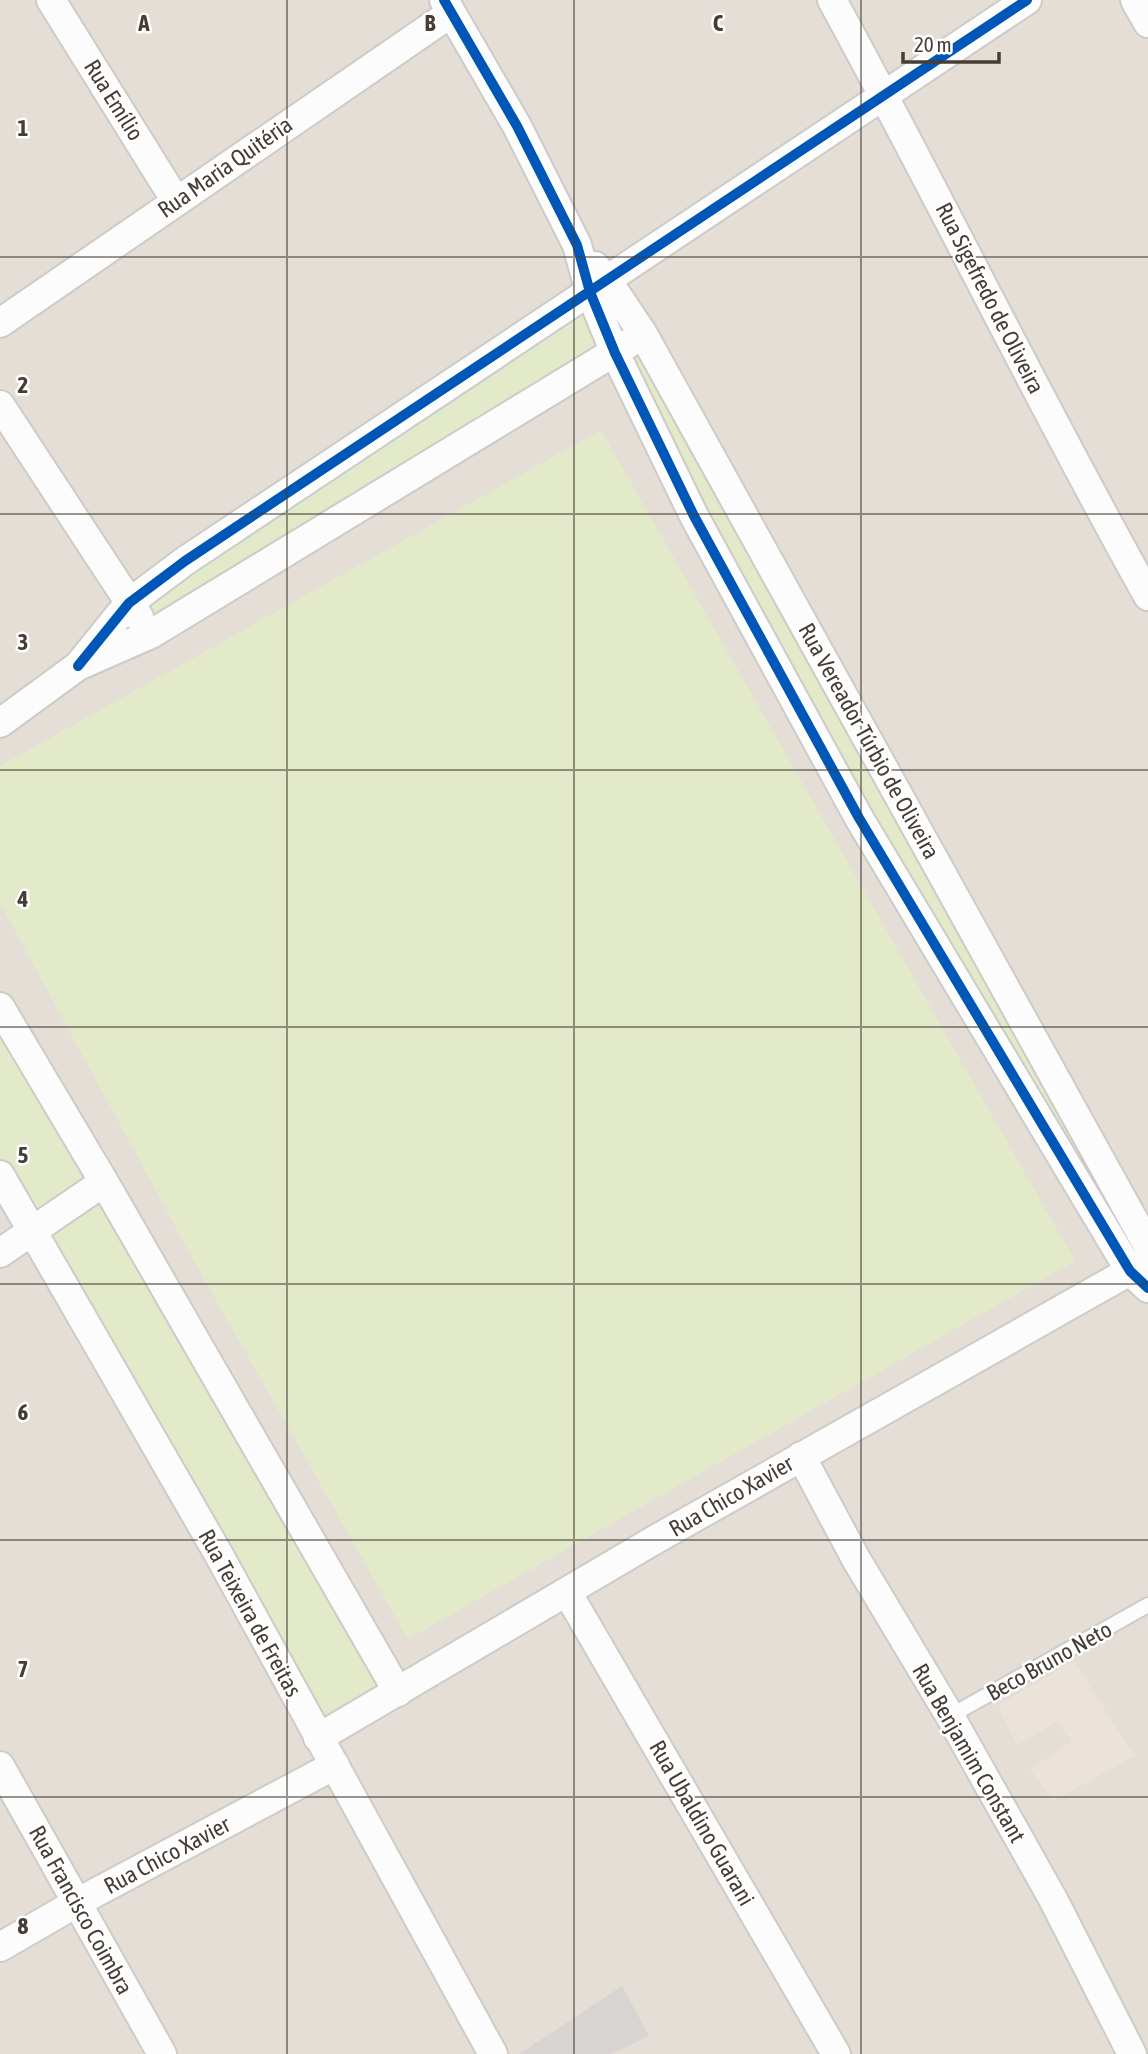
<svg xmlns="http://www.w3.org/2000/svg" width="1148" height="2054" viewBox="0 0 1148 2054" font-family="'Asap Condensed',sans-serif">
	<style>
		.residential { fill: #e4ded7 }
		.education { fill: #ebe3d9 }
		.green { fill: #e2eaca }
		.building { fill: #d8d4d1 }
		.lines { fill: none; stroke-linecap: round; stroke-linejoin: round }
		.lane-casing { stroke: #cecbc7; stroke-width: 18 }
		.street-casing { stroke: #cecbc7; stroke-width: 32 }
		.lane { stroke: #fdfcfc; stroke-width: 14 }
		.street { stroke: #fdfcfc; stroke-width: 28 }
		.cycleway-casing { stroke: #fff; stroke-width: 15 }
		.cycleway { stroke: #0057b8; stroke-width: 10 }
		.grid { fill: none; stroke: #463e36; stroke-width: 2; stroke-opacity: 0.55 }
		.labels { text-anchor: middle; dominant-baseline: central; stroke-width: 5; stroke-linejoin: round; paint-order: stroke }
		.street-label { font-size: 23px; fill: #463e36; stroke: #fff }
		.grid-label { font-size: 23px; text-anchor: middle; font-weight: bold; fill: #463e36; stroke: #fff; stroke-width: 5; stroke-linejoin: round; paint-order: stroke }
	</style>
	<rect width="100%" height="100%" fill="#f0edea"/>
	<path class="residential" d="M0,0H1148V2054H0Z"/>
	<path class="education" d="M1074,1661L1134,1756L1053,1801L1030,1769L1071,1742L1057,1721L1017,1745L998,1706Z"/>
	<path class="green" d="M607,280L1148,1246V1288L859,818L615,353L78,666L129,603Z
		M601,430L1075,1261L408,1639L200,1272L0,903V766Z
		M0,1007L398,1692L318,1738L0,1174Z"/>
	<path class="building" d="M622,1986L649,2036L611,2054H519Z"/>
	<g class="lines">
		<defs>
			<path id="lane" d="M950,1716L1148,1605"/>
			<path id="street" d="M51,0L176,201
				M444,0L517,126L577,245L590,292L615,353L694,516L859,818L1130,1271L1148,1288
				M832,0C940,197 1038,400 1148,596
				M1135,0L1148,23
				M595,266L607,280L643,334L1148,1246
				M0,323L451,13
				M0,405L139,617
				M78,666L129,603L185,561L1027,0
				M0,723L78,666L151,634L629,343
				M0,1007L104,1182L398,1692
				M0,1175L219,1555L493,2054
				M0,1253L104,1182
				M801,1456L856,1559L950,1716L1053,1899L1132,2054
				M567,1592L836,2054
				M318,1738L651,1542L1144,1263
				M0,1766L162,2054
				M0,1947L78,1902L335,1765"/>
		</defs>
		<use href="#lane" class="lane-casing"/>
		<use href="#street" class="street-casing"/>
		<use href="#lane" class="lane"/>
		<use href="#street" class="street"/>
		<defs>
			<path id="cycleway" d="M444,0L517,126L577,245L590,292L615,353L694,516L859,818L1130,1271L1148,1288
				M78,666L129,603L185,561L1027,0"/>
		</defs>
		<use href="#cycleway" class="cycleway-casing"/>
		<use href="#cycleway" class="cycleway"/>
	</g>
	<path class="grid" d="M287,0V2054M574,0V2054M861,0V2054M0,257H1148M0,514H1148M0,770H1148M0,1027H1148M0,1284H1148M0,1540H1148M0,1797H1148"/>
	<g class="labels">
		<g class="street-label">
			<text transform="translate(114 100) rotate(58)">Rua Emílio</text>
			<text transform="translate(225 167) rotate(-35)">Rua Maria Quitéria</text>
			<text transform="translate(990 298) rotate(63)">Rua Sigefredo de Oliveira</text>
			<text transform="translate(869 741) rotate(61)">Rua Vereador Túrbio de Oliveira</text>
			<text transform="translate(731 1496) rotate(-30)">Rua Chico Xavier</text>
			<text transform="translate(250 1613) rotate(61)">Rua Teixeira de Freitas</text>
			<text transform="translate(1049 1661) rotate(-29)">Beco Bruno Neto</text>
			<text transform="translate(969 1753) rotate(60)">Rua Benjamim Constant</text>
			<text transform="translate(702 1823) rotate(60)">Rua Ubaldino Guarani</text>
			<text transform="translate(167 1855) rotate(-28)">Rua Chico Xavier</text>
			<text transform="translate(81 1910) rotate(61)">Rua Francisco Coimbra</text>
		</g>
	</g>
	<g class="grid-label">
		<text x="144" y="31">A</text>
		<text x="430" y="31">B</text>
		<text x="718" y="31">C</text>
		<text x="23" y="136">1</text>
		<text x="23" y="393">2</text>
		<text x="23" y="650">3</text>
		<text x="23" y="907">4</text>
		<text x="23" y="1163">5</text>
		<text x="23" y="1420">6</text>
		<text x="23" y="1677">7</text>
		<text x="23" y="1934">8</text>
	</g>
	<path d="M903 52v10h96v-10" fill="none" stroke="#463e36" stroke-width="3.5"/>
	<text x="914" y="52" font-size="21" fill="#463e36" stroke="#ffffff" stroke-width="5" paint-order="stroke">20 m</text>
</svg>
